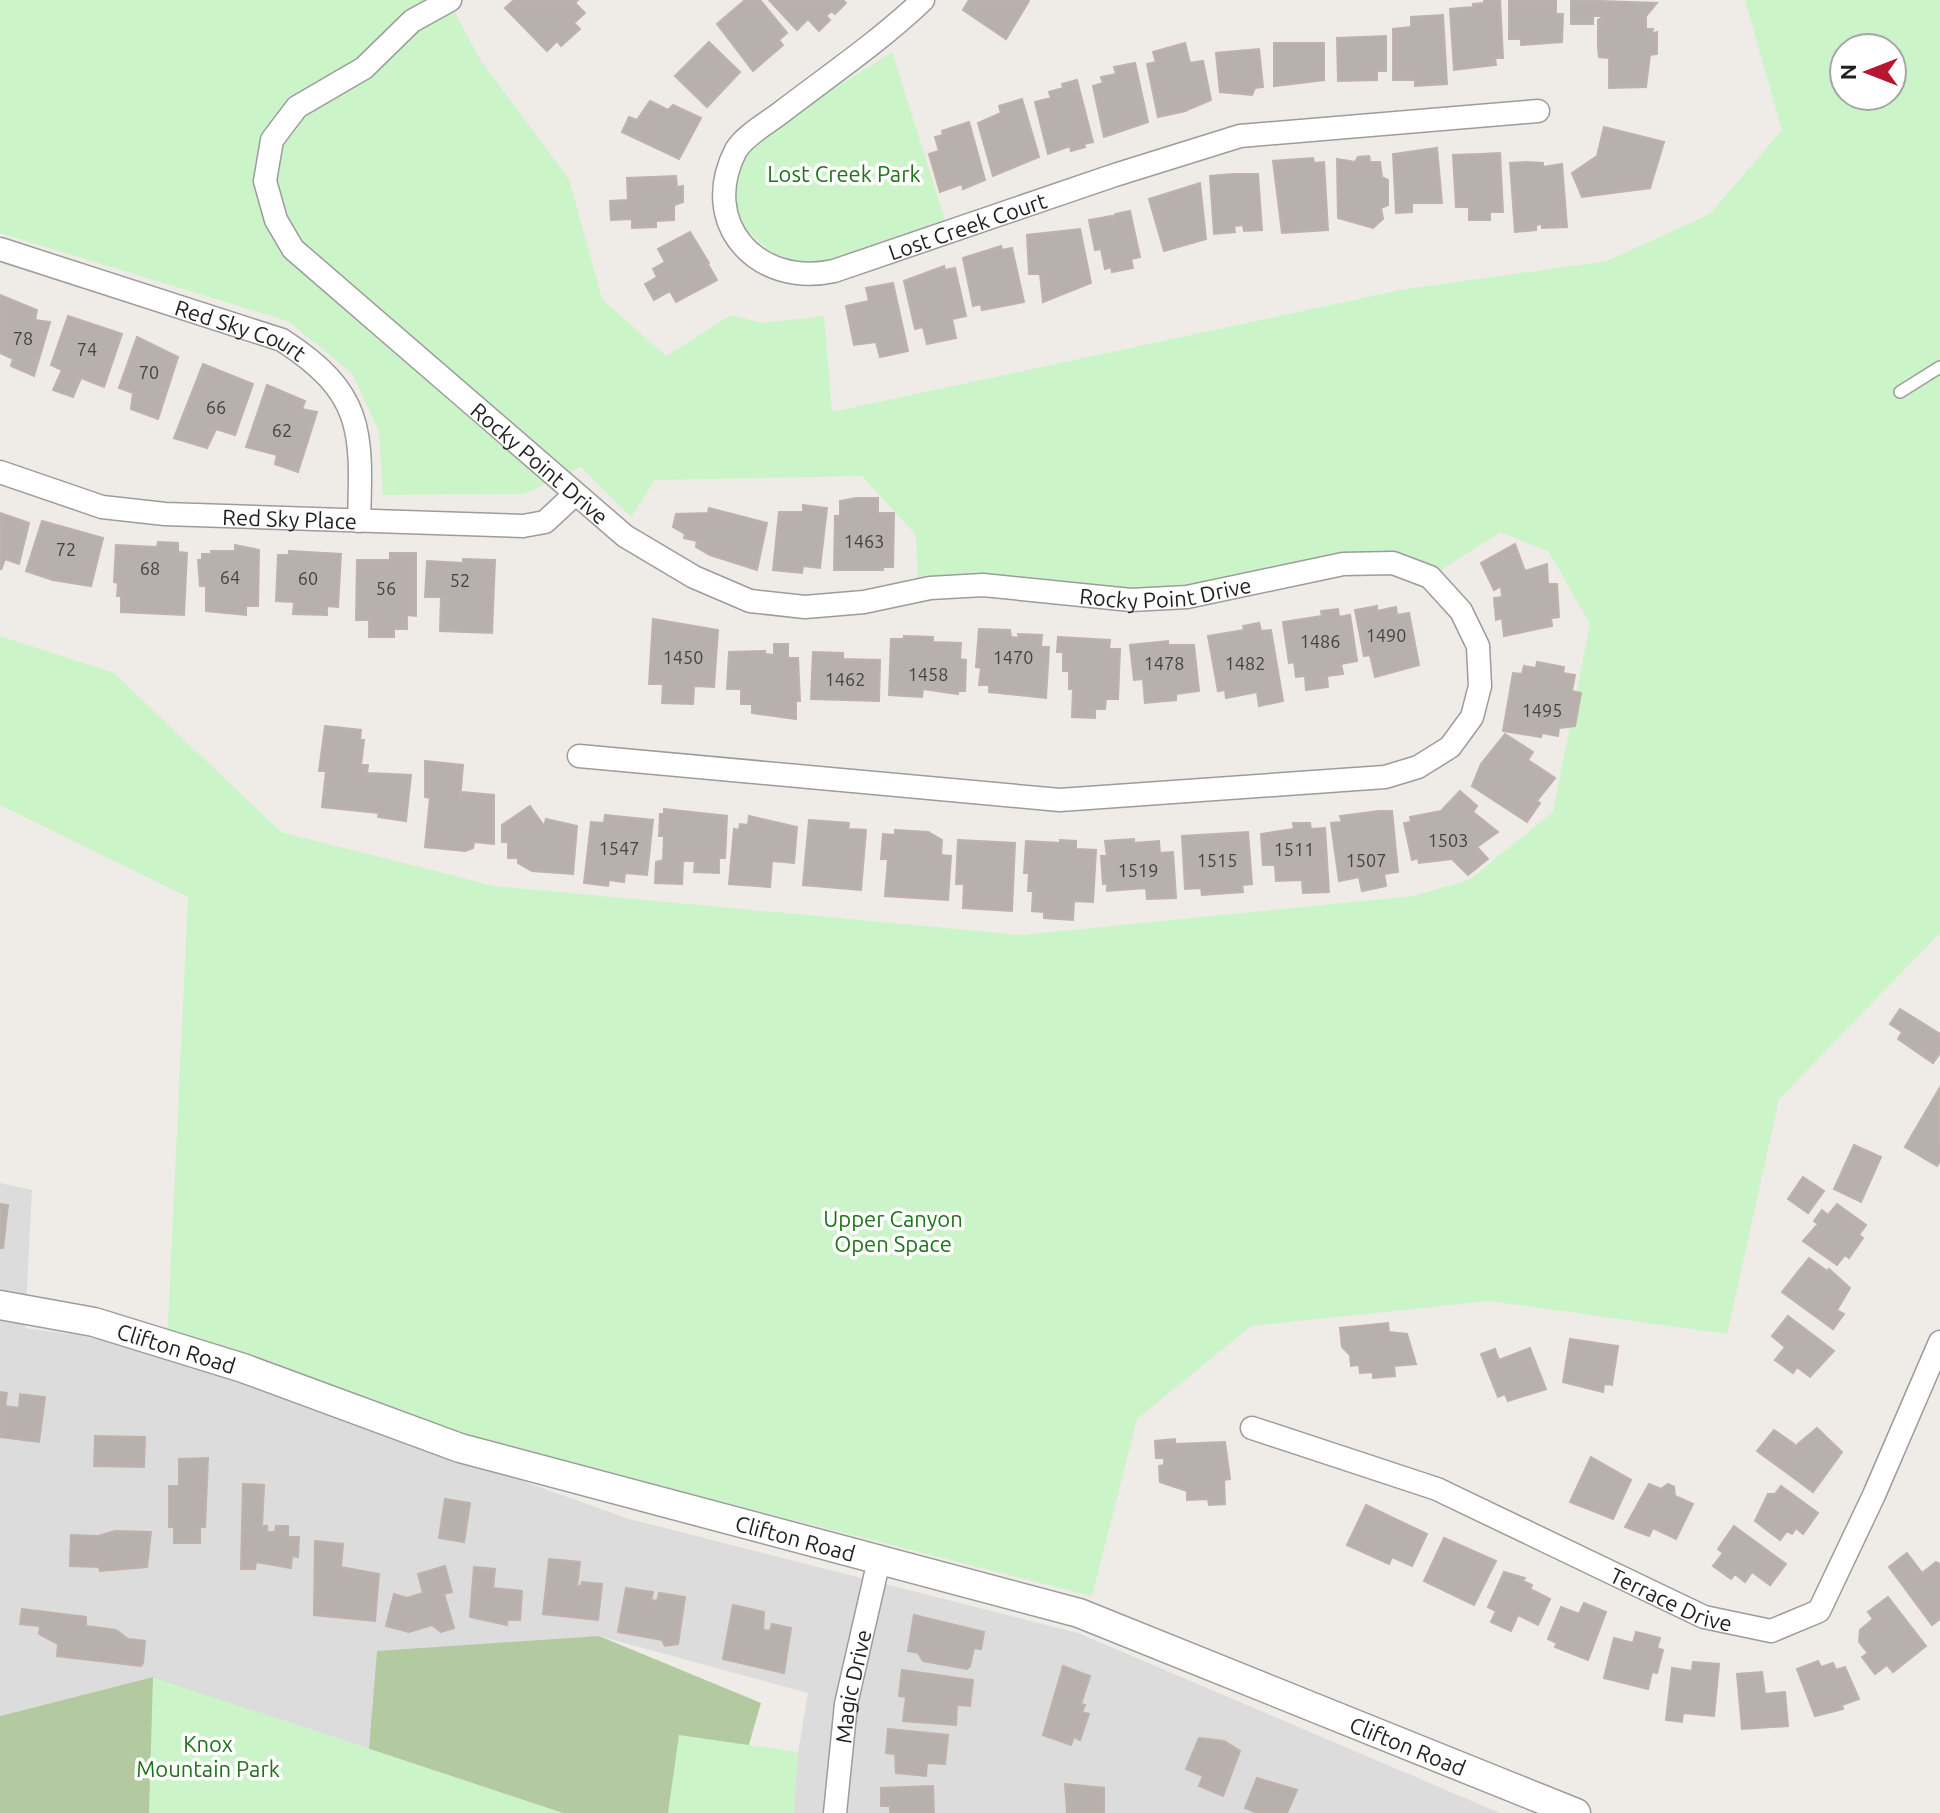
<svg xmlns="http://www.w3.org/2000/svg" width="1940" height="1813" viewBox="0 0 1940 1813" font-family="Ubuntu,sans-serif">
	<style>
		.residential { fill: #dddcdd }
		.forest { fill: #b3caa0 }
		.park { fill: #ccf4c9; fill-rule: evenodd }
		.building { fill: #b8b0ad; stroke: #bfb1ab; stroke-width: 2 }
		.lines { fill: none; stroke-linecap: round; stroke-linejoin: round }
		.service-casing { stroke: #9c9c9c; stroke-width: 14 }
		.minor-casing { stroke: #9c9c9c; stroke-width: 25 }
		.tertiary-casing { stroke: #9c9c9c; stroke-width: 31 }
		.service { stroke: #fff; stroke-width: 11 }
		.minor { stroke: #fff; stroke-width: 22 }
		.tertiary { stroke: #fff; stroke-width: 28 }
		.labels { text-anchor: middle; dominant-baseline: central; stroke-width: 7; stroke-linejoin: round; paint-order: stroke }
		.number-label { font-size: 18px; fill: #454342 }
		.park-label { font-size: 22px; fill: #1f7318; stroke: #fff }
		.street-label { font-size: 22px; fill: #1f1f1f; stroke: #fff }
	</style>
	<rect width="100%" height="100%" fill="#efebe7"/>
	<path class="residential" d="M0,1183L32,1190L25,1328L83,1336L177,1357L629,1519L1078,1633L1500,1813H794V1778L808,1693L599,1636L370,1749L153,1677L0,1716Z"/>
	<path class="forest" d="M599,1636L761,1703L743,1765L721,1813H0V1716L153,1677L369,1749L377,1651Z"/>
	<path class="park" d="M0,0H448L481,61L569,179L602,299L666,356L731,315L762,323L824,316L832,412L1400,290L1607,261L1710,214L1782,130L1745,0H1940V933L1779,1099L1727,1334L1490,1301L1251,1326L1137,1419L1092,1596L468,1437L167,1344L188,897L0,805V636L114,673L281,832L494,886L1022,935L1413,896L1469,880L1553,812L1590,624L1549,552L1500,532L1433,575L1394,559L1187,594L918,582L916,535L862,476L655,480L631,517L581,467L524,494L383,495L379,431L352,373L288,321L0,233ZM1844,48H1892V96H1844Z
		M892,52L945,220L816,264L777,257L746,230L733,202V169L758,137Z
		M153,1677L563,1813H149Z
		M679,1735L798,1752L794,1813H668Z"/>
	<path class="building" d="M514,0H578L575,3L585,13L574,23L580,29L561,46L557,41L547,51L505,8Z
		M745,0H760L787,33L779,40L783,45L753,71L717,24Z
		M769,0H843L846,3L835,14L831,11L826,16L830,20L819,31L808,19L797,30Z
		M969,0H1028L1029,1L1006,39L963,10Z
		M1484,0H1500L1503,58H1495L1496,65L1454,70L1450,9L1473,7V4L1484,3Z
		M1509,0H1556V14H1563L1562,42L1521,45V39H1509Z
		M1571,0L1657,3L1646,16V29H1653L1652,34L1657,32V54L1650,55L1646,87L1609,88V58L1599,57L1598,47V20L1604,16H1593V24H1571Z
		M1443,15L1447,84L1415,86V80H1393V29L1411,27V17Z
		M1386,36V71H1377V80L1338,81L1337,38Z
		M709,42L740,72L707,107L675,76Z
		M1185,43L1190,63L1203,61L1211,100L1187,110L1186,103V111L1158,117L1147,64L1156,62L1153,52Z
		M1274,43H1324V80L1274,86Z
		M1259,49L1263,87L1255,88L1252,95L1220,92L1216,53Z
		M1135,63L1148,122L1104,137L1093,86L1103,83L1101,77L1116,74L1114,67Z
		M1077,80L1093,142L1084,144L1085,147L1071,151L1070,146L1048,154L1035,102L1051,98L1049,92L1063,88L1062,84Z
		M1022,99L1039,157L993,176L978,123L1001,113L999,106Z
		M650,101L668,110L673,105L701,118L679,159L622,132L629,117L637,120Z
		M969,122L985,180L963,189L962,184L940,192L929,154L939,151L935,137L943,135L942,131Z
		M1604,127L1664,142L1650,188L1582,197L1572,173L1597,156Z
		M1437,148L1442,203H1412V212L1396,213L1393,154Z
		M1500,153L1503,212H1490V220H1469V207H1456L1453,155L1479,154V158L1481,154Z
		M1369,156L1370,162H1380L1382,177L1388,180V205L1381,208L1383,219L1373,228L1338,218L1337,159L1355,162L1358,157Z
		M1313,158L1314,163L1324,162L1328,230L1282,233L1273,161Z
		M1526,162L1543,163V167L1562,164L1567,227L1542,228V224L1536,225V230L1515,232L1510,163Z
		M1234,174H1258L1262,230L1244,231L1243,225L1234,226L1235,232L1214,234L1210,176Z
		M676,176L677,187L683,186V202L674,205V220L656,221V227L632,228V219L611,220L610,201L628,200L627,178Z
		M1200,183L1206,239L1164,251L1149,199Z
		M1130,211L1140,257L1131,259L1133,268L1112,272L1111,267L1105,269L1101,249L1095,250L1089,220L1112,216L1113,221L1115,214Z
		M1080,229L1091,283L1043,302L1040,274H1029L1027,235Z
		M690,232L709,263L705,268L709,266L717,280L676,302L670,291L654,300L645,284L657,277L653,269L665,262L658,249Z
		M1001,246L1002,250L1012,248L1024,302L982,310L981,304L973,306L963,258Z
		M944,266L945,270L955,268L966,316L952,319L956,338L927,344L923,327L915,329L904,281Z
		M893,283L908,351L880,357L876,342L854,345L846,306L869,301L866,288Z
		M0,295L37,310L35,320L50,322L34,376L11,366L13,359L0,353Z
		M68,316L122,334L104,387L81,378L73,397L53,390L62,370L51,365Z
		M137,337L178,357L158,419L131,409L133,393L119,388Z
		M203,364L253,384L235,435L216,429L207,448L174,438Z
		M267,385L305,401L302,409L317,412L298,472L275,464L277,455L246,447Z
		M856,498H878V513H894L893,567H883V570H834L835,516H840V501Z
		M803,505L827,508L820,568L803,566L802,573L773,570L779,512H803Z
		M709,508L767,523L757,570L710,555L696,547L697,541L684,538L685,534L673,527L676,514L708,513Z
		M0,513L29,523L19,564L5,559L1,570Z
		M42,521L103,538L91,586L53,580L26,571Z
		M158,542L178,543V552L187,553L184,615L121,612V596H117L118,583L114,582L116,545L157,547Z
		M1515,544L1525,571L1547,564L1548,584H1557L1559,617L1551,618L1552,626L1504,636L1502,618L1496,620L1494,598L1502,597L1501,586L1494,590L1481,563Z
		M235,545L259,550L258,606H246V615L206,611V586H200L198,560H202V554H211V551H235Z
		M289,551L341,554L338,607L327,606V615L293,614L294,602L276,601L278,555H289Z
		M390,553H416V616L407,615V629H394V637H369V620H356L357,560H390Z
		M463,559L495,560L492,633L440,631L441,597H425L427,561L463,563Z
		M1377,606V611L1396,607L1397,615L1409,613L1419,665L1375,677L1370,655L1364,656L1355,610Z
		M1338,609L1339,617L1350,615L1357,661L1341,664L1343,674L1327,676L1328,687L1306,690L1305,676L1296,677L1294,662L1289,663L1283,622L1322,616L1321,611Z
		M653,619L718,630L714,687L694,686L693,704L662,703L663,684H649Z
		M1259,623L1261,631L1271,630L1283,701L1259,706L1257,692L1226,698L1225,690L1218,691L1208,636L1244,630L1243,626Z
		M979,629L1010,630L1011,637L1019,638L1018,634L1042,635L1041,647H1049L1046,698L989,692V685H979L981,668L976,667Z
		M904,636L933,637V642L961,643L960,659L966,660L965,691H958V694L923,689L922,697L889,695L891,639H904Z
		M1058,637L1110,640L1109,649H1120L1118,699H1106L1105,709H1095V718L1072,717L1073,689H1069V671H1063V652H1057Z
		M1168,641V645H1194L1199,691L1176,694V700L1145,703L1143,679L1134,680L1130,645Z
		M774,644H788V658H798L800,701H796V719L752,713V704H741V689H727L729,652L765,651V654L774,655Z
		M813,652L843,653V659L880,660L879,701L811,699Z
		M1537,662L1564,667L1563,673L1575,675L1572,691L1581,693L1575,726L1559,728L1558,736L1542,733L1541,737L1503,731L1513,673L1522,674L1524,666L1536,668Z
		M325,726L361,730L360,740H364L361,765H368L367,773L411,775L406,821L378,817L379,813L322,807L326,771H319Z
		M1505,734L1533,752L1528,760L1555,778L1537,801L1540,803L1527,822L1472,786L1481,764Z
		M425,761L463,765L460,800L463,792L494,795V844L474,842L473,848L465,851L425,847L430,798L425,797Z
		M1460,791L1477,806L1473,812L1498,832L1477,847L1488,859L1468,875L1452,859L1419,863L1418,858L1412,860L1404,823L1411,822L1410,817L1441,811Z
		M530,806L544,826L546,819L577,826L573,874L532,871L518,863V858H508V842H502V825Z
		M664,809L727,816L725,858H719V873L694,872L695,861H683L682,884L655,883L656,862L663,860L664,836H659L660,814H664Z
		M1379,811H1392L1398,872L1384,874L1386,886L1362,891L1359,877L1339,881L1331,823L1342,822L1340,816Z
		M605,815L653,820L647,875L625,873L624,882L609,880L608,886L584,883L591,822L604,823Z
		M749,816L797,827L794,863L772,861L770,887L729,884L734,829L739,830L740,824L748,825Z
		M809,820L849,823L848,829L866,830L861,890L803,885Z
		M1293,823H1310L1311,829L1325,828L1329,892L1303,893L1302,880L1276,881L1275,865H1263L1261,834L1294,829Z
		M895,830L928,832L942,840L941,855L951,856L948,900L885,896L888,859H881L883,834L895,835Z
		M1248,832L1252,884L1242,885L1243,892L1202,895L1201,888L1185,889L1182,836Z
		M1134,839V843L1159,841L1160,853L1173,852L1176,898L1147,899L1146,888L1107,891V883L1103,884L1101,856H1107L1105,841Z
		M958,840L1015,843L1012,911L963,908L964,884H956Z
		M1060,840L1076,841V849L1096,850L1093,902L1074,901L1073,920L1044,918V912L1032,911L1033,891H1028L1029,873H1024L1026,841L1060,843Z
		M1900,1009L1940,1034V1053L1933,1063L1898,1039L1902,1032L1890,1024Z
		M1939,1089L1940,1161L1937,1166L1905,1147Z
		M1854,1145L1881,1157L1861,1202L1834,1189Z
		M1803,1177L1824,1191L1808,1213L1788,1199Z
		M0,1204L8,1205L3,1248H0Z
		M1837,1204L1866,1225L1859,1235L1863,1238L1849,1258L1845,1255L1837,1265L1803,1241L1818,1224L1814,1221L1822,1210L1828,1215Z
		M1809,1258L1827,1271L1829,1269L1850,1288L1837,1310L1844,1314L1833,1329L1782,1292Z
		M1788,1316L1834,1351L1810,1377L1797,1367L1793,1373L1775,1360L1785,1347L1772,1336Z
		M1388,1323L1389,1332L1407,1334L1416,1364L1394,1366L1395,1376L1373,1378V1372L1360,1373L1359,1365L1351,1366L1350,1355L1342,1347L1340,1328Z
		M1570,1339L1618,1346L1612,1385L1604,1384L1603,1392L1563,1382Z
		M1530,1348L1546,1389L1508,1401L1505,1394L1498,1397L1481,1354L1495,1349L1499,1360Z
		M0,1392L7,1393L5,1406L19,1408L20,1394L45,1397L39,1442L0,1437Z
		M1817,1428L1842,1452L1813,1492L1757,1451L1774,1430L1794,1444L1793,1448Z
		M95,1436L145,1437L144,1467L94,1466Z
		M1175,1439V1444L1225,1442L1230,1479L1224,1480L1225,1504L1209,1505L1208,1499L1187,1500V1491L1160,1482L1159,1466L1164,1465V1458H1156L1155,1441Z
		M1591,1457L1631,1480L1613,1519L1570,1502Z
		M208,1458L205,1527H200V1543H174V1527H169V1486H179V1459Z
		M243,1484L264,1485L262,1526H267V1532H275L276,1526H288V1537H299L298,1557L292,1556L291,1568L256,1562L255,1569H241Z
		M1649,1484L1661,1489L1668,1484L1674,1487L1675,1496L1693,1504L1676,1539L1653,1528L1649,1536L1625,1527Z
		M1781,1486L1818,1513L1803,1534L1796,1528L1792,1534L1787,1531L1780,1540L1755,1521L1768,1494H1775Z
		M445,1499L470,1503L464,1542L439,1538Z
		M1366,1505L1427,1534L1412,1566L1392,1557L1389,1564L1347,1545Z
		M1734,1526L1786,1564L1770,1585L1752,1572L1745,1582L1735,1574L1731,1579L1713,1566L1723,1553L1718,1549Z
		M115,1531L151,1532L147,1567L100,1571L99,1567L70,1566L71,1535L98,1536Z
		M1444,1538L1496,1561L1474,1605L1424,1581Z
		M315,1541L343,1544L341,1567L379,1574L375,1621L314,1615Z
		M1907,1553L1922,1573L1936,1562L1940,1564V1619L1932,1625L1889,1567Z
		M549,1559L580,1562L577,1586H581L582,1582L602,1584L598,1620L543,1614Z
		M445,1566L452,1592L444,1594L454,1628L441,1632L432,1625L409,1632L386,1626L394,1594L407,1598L423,1593L418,1574Z
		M474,1567L495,1569L493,1588L522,1591L520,1620H507V1625L470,1617Z
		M1504,1572L1525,1578L1523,1581L1532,1585L1530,1589L1550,1599L1538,1625L1518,1615L1511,1631L1491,1622L1496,1611L1488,1607Z
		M626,1588L653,1592L651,1600L657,1601L659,1593L685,1597L678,1644L665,1646L662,1640L618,1632Z
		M1888,1597L1926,1646L1893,1672L1887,1665L1875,1674L1862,1657L1868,1653L1859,1642L1860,1630L1873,1619L1868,1612Z
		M1584,1603L1606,1612L1588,1660L1555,1647L1557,1643L1548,1639L1561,1607L1579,1614Z
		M733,1605L764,1612L763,1630L770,1631L772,1624L791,1628L784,1673L723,1659Z
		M22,1609L86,1617V1626L116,1630L128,1639L145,1641L143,1663L141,1666L57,1656L58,1644L39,1634L40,1626L20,1624Z
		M914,1615L984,1632L981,1649L974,1648L970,1666L967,1669L923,1661L918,1653L908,1651Z
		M1636,1632L1660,1638L1657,1648L1663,1650L1657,1673L1652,1672L1648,1689L1604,1678L1614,1638L1633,1643Z
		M1818,1661L1821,1667L1833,1663L1836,1670L1845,1667L1859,1699L1842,1705L1843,1709L1815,1716L1797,1669Z
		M1693,1662L1719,1664L1714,1716L1683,1713L1682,1722L1666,1720L1672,1668L1692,1671Z
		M1063,1666L1090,1676L1081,1704L1085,1705L1082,1712L1089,1714L1080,1740L1074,1737L1071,1745L1043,1735Z
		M902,1670L973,1680L970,1706L957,1705L956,1725L903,1721L906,1697L899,1696Z
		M1762,1672L1765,1694L1785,1692L1788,1726L1742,1729L1737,1674Z
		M888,1729L948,1735L945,1764L927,1763L926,1776L896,1773L895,1754L886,1753Z
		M1199,1738L1224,1741L1240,1751L1223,1796L1199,1786L1203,1776L1186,1769Z
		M1257,1778L1297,1790L1287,1813H1257L1245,1808Z
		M1065,1784L1104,1788V1813H1067Z
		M933,1786L934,1813H890V1806H881V1788Z"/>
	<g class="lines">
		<defs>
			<path id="service" d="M1900,392L1940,367"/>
			<g id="minor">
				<path id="s1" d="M450,0L412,21L364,68L297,107L272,140L265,181L276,220L293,249L625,536L694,577L750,601L805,607L864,602L930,588L983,585L1131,600L1187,597L1343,564L1393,563L1430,577L1461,611L1478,646L1480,686L1472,717L1450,747L1418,767L1385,777L1060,800L579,756"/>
				<path id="s2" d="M923,0C880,41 830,75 783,111C769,122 745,135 736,150C698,223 757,288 834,271L1115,175L1240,136L1538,111"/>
				<path id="s3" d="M0,249L282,340C364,393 362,431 359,521"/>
				<path id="s4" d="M0,472L102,507L165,514L523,526L545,522L574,495"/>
				<path id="s5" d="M1252,1428L1437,1489L1704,1617L1771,1631L1819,1611L1874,1495L1940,1342"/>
				<path id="s6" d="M835,1813L846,1704L879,1560"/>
			</g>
			<g id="tertiary">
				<path id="s7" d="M0,1305L94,1322L243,1368L460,1448L1079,1613L1576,1813"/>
			</g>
		</defs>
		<use href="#service" class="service-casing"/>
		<use href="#minor" class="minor-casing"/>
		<use href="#tertiary" class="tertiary-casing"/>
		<use href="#service" class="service"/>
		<use href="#minor" class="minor"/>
		<use href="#tertiary" class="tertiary"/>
	</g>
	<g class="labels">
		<g class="number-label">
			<text x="23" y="338">78</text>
			<text x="87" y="349">74</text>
			<text x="149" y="372">70</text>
			<text x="216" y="407">66</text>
			<text x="282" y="430">62</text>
			<text x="864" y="541">1463</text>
			<text x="66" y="549">72</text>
			<text x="150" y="568">68</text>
			<text x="230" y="577">64</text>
			<text x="308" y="578">60</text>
			<text x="460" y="580">52</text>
			<text x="386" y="588">56</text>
			<text x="1386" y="635">1490</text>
			<text x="1320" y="641">1486</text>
			<text x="683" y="657">1450</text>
			<text x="1013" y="657">1470</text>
			<text x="1164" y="663">1478</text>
			<text x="1245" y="663">1482</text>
			<text x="928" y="674">1458</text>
			<text x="845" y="679">1462</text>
			<text x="1542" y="710">1495</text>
			<text x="1448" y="840">1503</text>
			<text x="619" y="848">1547</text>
			<text x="1294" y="849">1511</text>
			<text x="1217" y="860">1515</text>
			<text x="1366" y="860">1507</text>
			<text x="1138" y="870">1519</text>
		</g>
		<g class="park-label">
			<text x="844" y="173">Lost Creek Park</text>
			<text x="893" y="1218">Upper Canyon<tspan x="893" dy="25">Open Space</tspan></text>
			<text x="208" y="1743">Knox<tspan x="208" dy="25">Mountain Park</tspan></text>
		</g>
		<g class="street-label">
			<text stroke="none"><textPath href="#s2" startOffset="582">Lost Creek Court</textPath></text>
			<text stroke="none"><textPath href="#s3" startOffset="254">Red Sky Court</textPath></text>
			<text stroke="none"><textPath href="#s1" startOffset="672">Rocky Point Drive</textPath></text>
			<text stroke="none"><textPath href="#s4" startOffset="296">Red Sky Place</textPath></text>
			<text stroke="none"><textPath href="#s1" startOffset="1344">Rocky Point Drive</textPath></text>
			<text stroke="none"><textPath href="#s7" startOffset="182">Clifton Road</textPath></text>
			<text stroke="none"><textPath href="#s7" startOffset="830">Clifton Road</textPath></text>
			<text stroke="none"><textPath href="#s5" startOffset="454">Terrace Drive</textPath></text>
			<text stroke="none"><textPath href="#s6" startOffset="128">Magic Drive</textPath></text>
			<text stroke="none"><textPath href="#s7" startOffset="1478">Clifton Road</textPath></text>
		</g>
	</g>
	<g transform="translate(1868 72) rotate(270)"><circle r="38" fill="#ffffff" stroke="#a5a5a5" stroke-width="2"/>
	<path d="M0-6L14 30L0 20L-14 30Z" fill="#b81630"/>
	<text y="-12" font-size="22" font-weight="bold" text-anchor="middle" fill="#1f1f1f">N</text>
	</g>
</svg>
